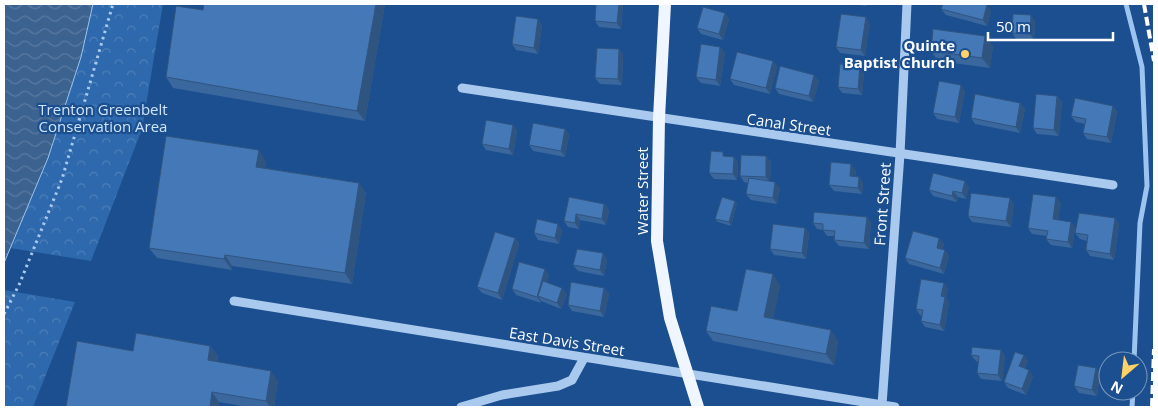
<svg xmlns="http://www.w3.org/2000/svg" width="1158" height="411" viewBox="0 0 1158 411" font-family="'Open Sans',sans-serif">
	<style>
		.forest { fill: url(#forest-crowns) }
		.water { fill: url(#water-waves); stroke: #9cc4f0 }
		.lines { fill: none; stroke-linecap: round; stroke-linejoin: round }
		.stream { stroke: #9cc4f0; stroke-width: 5 }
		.path { stroke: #a9c9ee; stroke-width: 3; stroke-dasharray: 2.5 4; stroke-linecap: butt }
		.minor { stroke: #a9c9ee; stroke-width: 9 }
		.major { stroke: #f0f6ff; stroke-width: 12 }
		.rail { stroke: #fff; stroke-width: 4; stroke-dasharray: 9 4; stroke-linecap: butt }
		.wall { fill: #3a679d }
		.shaded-wall { fill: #305480 }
		.building { fill: #4478b7; stroke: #305480 }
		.poi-dot { fill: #ffd166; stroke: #1b4f8f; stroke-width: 2 }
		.labels { text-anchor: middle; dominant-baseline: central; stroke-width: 4.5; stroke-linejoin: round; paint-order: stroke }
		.poi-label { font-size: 15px; font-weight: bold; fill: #fff; stroke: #1b4f8f; text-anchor: end }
		.park-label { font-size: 15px; fill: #cfe3fa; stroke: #1b4f8f }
		.street-label { font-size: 15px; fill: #fff; stroke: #1b4f8f }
	</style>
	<defs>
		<pattern id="forest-crowns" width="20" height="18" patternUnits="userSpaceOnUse" patternTransform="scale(1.25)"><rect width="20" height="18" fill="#2e69ad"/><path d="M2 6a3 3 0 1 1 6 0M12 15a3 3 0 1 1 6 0" fill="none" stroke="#4d80b9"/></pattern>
		<pattern id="water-waves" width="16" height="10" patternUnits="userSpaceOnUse" patternTransform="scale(1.25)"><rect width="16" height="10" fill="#3c6290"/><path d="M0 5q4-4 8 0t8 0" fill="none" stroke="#597aa1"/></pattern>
	</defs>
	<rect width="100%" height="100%" fill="#1b4f8f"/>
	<path class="forest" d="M93,4H163L142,129L91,261L10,248L48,158L81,57Z
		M4,290L75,302L33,407H4Z"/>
	<path class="water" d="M4,4H93L81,57L48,158L4,263Z"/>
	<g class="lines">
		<path class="stream" d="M1126,4L1142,67L1147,186L1140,223L1134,361
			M1132,407L1133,391"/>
		<path class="path" d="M4,314L19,285L62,179L113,4"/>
		<path class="minor" d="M462,88L1113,185
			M234,301L895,407
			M882,405L900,154L907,4
			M461,407L502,395L558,386L572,380L584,358"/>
		<path class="major" d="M665,4L659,118L657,241L670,318L698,407"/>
		<path class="rail" d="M1144,4L1154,61
			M1152,407L1154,349"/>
	</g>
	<path class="wall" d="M204,4H385L365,121L173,88L166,77L203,10Z
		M623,4L621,29L599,27L595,21Z
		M853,4H867L866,6Z
		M941,9L991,11L987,26L946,15Z
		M725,13L729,19L723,40L701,34L697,28Z
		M1035,21L1034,40L1016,39L1012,33Z
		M870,23L865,56L840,53L836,47Z
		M542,25L538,54L516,50L512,44Z
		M993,46L990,68L938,61L931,51Z
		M720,47L725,53L720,86L701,83L696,77Z
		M619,49L623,55L622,85L600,84L595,78Z
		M773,61L777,67L770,94L734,85L730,79Z
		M860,66L864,72L862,95L842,93L838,87Z
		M819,81L813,102L779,94L775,88Z
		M965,91L959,123L937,119L933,113Z
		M1057,96L1062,102L1059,136L1037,134L1033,128Z
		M1020,103L1025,109L1020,133L975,124L971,118Z
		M1113,106L1117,112L1111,143L1087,139L1083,133L1085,124L1076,122L1071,116Z
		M513,125L517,131L513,155L486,150L482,144Z
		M565,129L569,135L565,157L533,151L529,145Z
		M766,156L771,162L770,181L780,188L777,204L751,200L746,194L748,183L744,182L740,176Z
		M734,157L738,163L737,180L714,179L709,173Z
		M266,161L265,168L359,183L366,193L352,284L232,266V270L157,258L149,248Z
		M856,170L855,176L859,177L863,183L862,194L834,191L829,185Z
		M969,187L966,199L958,197L957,202L933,196L929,190Z
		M569,197L604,204L609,210L606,225L580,220L579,229L568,227L564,221Z
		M735,201L737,204L731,226L718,222L715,219Z
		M1061,203L1058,220L1071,222L1075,228L1072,248L1051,245L1046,239L1047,236L1032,234L1028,228Z
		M1014,204L1011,227L972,222L968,216Z
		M867,217L871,223L869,249L839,246L834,240L835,236H827L823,230L817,229L813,223Z
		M1115,218L1119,224L1114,260L1090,256L1086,250L1087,241L1080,239L1075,233Z
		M805,228L809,234L806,259L774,255L770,249Z
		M562,230L559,244L538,240L534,233Z
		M515,238L519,244L502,300L482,293L477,287Z
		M939,238L944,244L942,250H945L949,256L944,274L909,264L905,258Z
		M603,253L607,260L604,276L578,271L573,265Z
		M549,275L547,282L567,294L561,309L541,301V303L516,295L512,289Z
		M780,285L773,319L838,341L834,365L713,341L706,331Z
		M604,288L609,294L604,317L572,311L568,305Z
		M948,289L946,298L949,303L944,331L925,327L921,321L922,316L920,315L916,309Z
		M210,346L218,356L217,362L278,381L274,407H248L219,402L133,351Z
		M1001,350L1005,356L1002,381L981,379L977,373L979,362L976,361L971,355Z
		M1028,361L1025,369L1033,376L1026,395L1008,388L1004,382Z
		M1096,368L1100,374L1097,396L1079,393L1074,386Z"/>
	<path class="shaded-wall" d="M376,4H385L365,121L357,111Z
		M619,4H623L621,29L617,23Z
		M987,5L991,11L987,26L983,20Z
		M725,13L729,19L723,40L719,34Z
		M1031,15L1035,21L1034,40L1030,34Z
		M866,17L870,23L865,56L861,50Z
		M538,19L542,25L538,54L534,48Z
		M985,36L993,46L990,68L982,58Z
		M720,47L725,53L720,86L716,80Z
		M619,49L623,55L622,85L618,79Z
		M773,61L777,67L770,94L766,88Z
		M860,66L864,72L862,95L858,89Z
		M814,75L819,81L813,102L809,96Z
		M961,85L965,91L959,123L955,117Z
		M1057,96L1062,102L1059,136L1054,130Z
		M1020,103L1025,109L1020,133L1016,127Z
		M1113,106L1117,112L1111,143L1107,137Z
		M513,125L517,131L513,155L509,149Z
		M565,129L569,135L565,157L561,151Z
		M259,150L266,161L264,178L256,167Z
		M766,156L771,162L770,184L766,177Z
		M734,157L738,163L737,180L733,174Z
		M851,164L856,170L854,182L850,176Z
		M859,177L863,183L862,194L858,188Z
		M965,181L969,187L966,199L962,193Z
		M775,182L780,188L777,204L773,198Z
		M359,183L366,193L352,284L345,273Z
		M953,191L958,197L957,202L952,196Z
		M1056,197L1061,203L1057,225L1053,219Z
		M1010,198L1014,204L1011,227L1006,221Z
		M735,201L737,204L731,226L729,222Z
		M604,204L609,210L606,225L602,219Z
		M576,214L580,220L579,229L575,223Z
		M867,217L871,223L869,249L864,243Z
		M1115,218L1119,224L1114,260L1110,254Z
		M1071,222L1075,228L1072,248L1068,242Z
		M558,224L562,230L559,244L555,238Z
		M805,228L809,234L806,259L802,253Z
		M515,238L519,244L502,300L498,293Z
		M939,238L944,244L941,254L937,248Z
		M945,250L949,256L944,274L940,268Z
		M603,253L607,260L604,276L600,270Z
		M225,255L232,266V270L224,259Z
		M545,269L549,275L542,298L538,296L541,301V303L537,297Z
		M773,274L780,285L772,327L764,317Z
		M944,283L948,289L946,298L949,303L944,331L940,325L941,296Z
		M562,288L567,294L561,309L557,303Z
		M604,288L609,294L604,317L600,311Z
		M831,330L838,341L834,365L826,354Z
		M210,346L218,356L215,371L208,360Z
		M1001,350L1005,356L1002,381L998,375Z
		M1024,355L1028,361L1024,372L1019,366Z
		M1096,368L1100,374L1097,396L1092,390Z
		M1029,370L1033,376L1026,395L1022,389Z
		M271,371L278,381L274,407H270L266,401Z
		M212,392L219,402V407H210Z"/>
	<path class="building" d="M204,4H376L357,111L166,77L176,6L203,10Z
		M596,4H619L617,23L595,21Z
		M943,4H981L987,5L983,20L941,9Z
		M703,7L725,13L719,34L697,28Z
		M841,14L866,17L861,50L836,47Z
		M1013,14L1031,15L1030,34L1012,33Z
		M516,16L538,19L534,48L512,44Z
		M933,29L985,36L982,58L931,51Z
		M701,44L720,47L716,80L696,77Z
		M597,48L619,49L618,79L595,78Z
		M737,52L773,61L766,88L730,79Z
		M840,64L860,66L858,89L838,87Z
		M780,66L814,75L809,96L775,88Z
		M939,81L961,85L955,117L933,113Z
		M975,94L1020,103L1016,127L971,118Z
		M1036,94L1057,96L1054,130L1033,128Z
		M1075,98L1113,106L1107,137L1083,133L1086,119L1071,116Z
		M486,120L513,125L509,149L482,144Z
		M533,123L565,129L561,151L529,145Z
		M166,136L259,150L256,167L359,183L345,273L225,255L224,259L149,248Z
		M711,151L723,152V156L734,157L733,174L709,173Z
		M741,155L766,156V177L740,176Z
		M831,162L851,164L850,176L859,177L858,188L829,185Z
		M933,173L965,181L962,193L953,191L952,196L929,190Z
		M749,178L775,182L773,198L746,194Z
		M971,193L1010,198L1006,221L968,216Z
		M1033,194L1056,197L1053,219L1071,222L1068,242L1046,239L1048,231L1028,228Z
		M569,197L604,204L602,219L576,214L575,223L564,221Z
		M722,197L735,201L729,222L715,219Z
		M814,212L867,217L864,243L834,240L835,231L823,230V224L813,223Z
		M1079,213L1115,218L1110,254L1086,250L1088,235L1075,233Z
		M537,219L558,224L555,238L534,233Z
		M773,224L805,228L802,253L770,249Z
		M913,231L939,238L937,248L945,250L940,268L905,258Z
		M495,232L515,238L498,293L477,287Z
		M577,249L603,253L600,270L573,265Z
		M519,262L545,269L537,297L512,289Z
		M746,269L773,274L764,317L831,330L826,354L706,331L711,306L737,311Z
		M921,279L944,283L941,296L945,297L940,325L921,321L923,310L916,309Z
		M543,281L562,288L557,303L538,296Z
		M571,282L604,288L600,311L568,305Z
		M136,333L210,346L208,360L271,371L266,401L212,392L210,407H66L77,341L133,351Z
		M972,347L1001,350L998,375L977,373L979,356L971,355Z
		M1015,352L1024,355L1019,366L1029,370L1022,389L1004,382Z
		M1078,365L1096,368L1092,390L1074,386Z"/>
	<circle class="poi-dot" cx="965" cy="54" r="5"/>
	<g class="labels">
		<g class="poi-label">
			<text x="955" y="45">Quinte<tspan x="955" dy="17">Baptist Church</tspan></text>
		</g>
		<g class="park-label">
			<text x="103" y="109">Trenton Greenbelt<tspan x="103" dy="17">Conservation Area</tspan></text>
		</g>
		<g class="street-label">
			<text transform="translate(789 124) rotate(8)">Canal Street</text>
			<text transform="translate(642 191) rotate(-90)">Water Street</text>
			<text transform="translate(882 204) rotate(-86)">Front Street</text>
			<text transform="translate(567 341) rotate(9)">East Davis Street</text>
		</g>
	</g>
	<rect width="1158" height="411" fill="none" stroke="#ffffff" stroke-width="10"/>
	<g transform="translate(1123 376) rotate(208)"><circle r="24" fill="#1b4f8f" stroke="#7695bc"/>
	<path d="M0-4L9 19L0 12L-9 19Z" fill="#ffd166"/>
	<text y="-8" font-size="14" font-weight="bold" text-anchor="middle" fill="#ffffff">N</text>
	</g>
	<path d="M988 32v8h125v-8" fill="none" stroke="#ffffff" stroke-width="2.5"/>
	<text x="996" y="32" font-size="15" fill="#ffffff" stroke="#1b4f8f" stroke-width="4" paint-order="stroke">50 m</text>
</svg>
